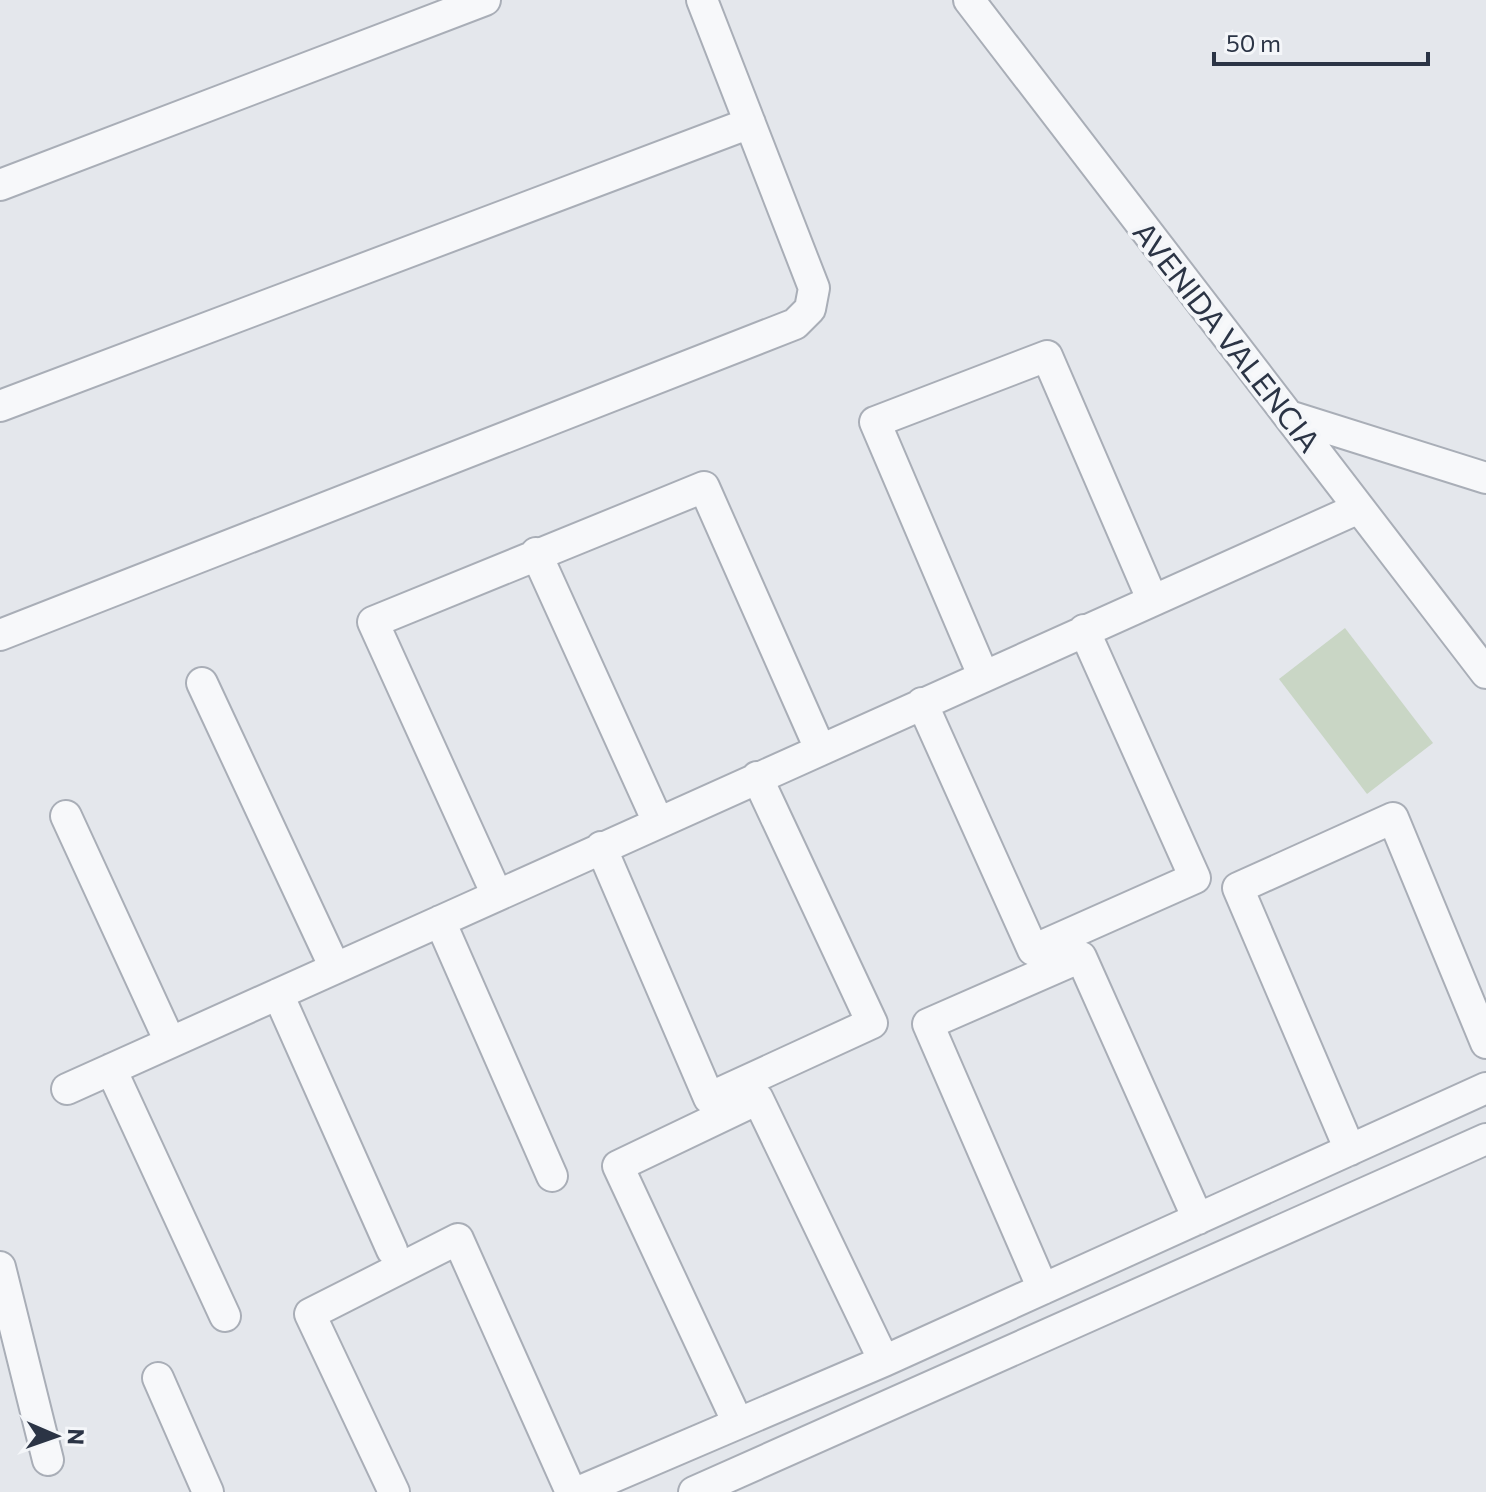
<svg xmlns="http://www.w3.org/2000/svg" width="1486" height="1492" viewBox="0 0 1486 1492" font-family="Commissioner,sans-serif">
	<style>
		.green { fill: #c9d6c5 }
		.lines { fill: none; stroke-linecap: round; stroke-linejoin: round }
		.minor-casing { stroke: #a9aeb7; stroke-width: 34 }
		.minor { stroke: #f7f8fa; stroke-width: 30 }
		.labels { text-anchor: middle; dominant-baseline: central; stroke-width: 8; stroke-linejoin: round; paint-order: stroke }
		.street-label { font-size: 30px; fill: #2b3445; stroke: #f4f6f9 }
	</style>
	<rect width="100%" height="100%" fill="#e4e7ec"/>
	<path class="green" d="M1345,628L1433,743L1367,794L1279,679Z"/>
	<g class="lines">
		<defs>
			<path id="minor" d="M969,0L1486,673
				M0,185L485,0
				M0,406L750,123
				M1289,416L1486,478
				M536,553L658,822
				M0,635L795,324L810,309L814,288L702,0
				M983,675L875,422L1047,356L1152,599
				M202,683L335,968
				M922,703L1033,950L1195,878L1084,630
				M66,816L170,1042
				M601,847L709,1098L872,1023L757,777
				M497,895L373,622L704,487L820,749
				M440,921L552,1176
				M278,994L392,1250
				M111,1069L225,1316
				M67,1089L1359,508
				M1350,1150L1238,888L1393,818L1486,1043
				M0,1267L48,1460
				M1043,1289L928,1024L1081,957L1198,1219
				M158,1378L208,1492
				M737,1421L618,1166L758,1099L884,1361
				M394,1492L310,1314L458,1239L571,1492
				M578,1492L884,1361L1486,1088
				M694,1492L1486,1139"/>
		</defs>
		<use href="#minor" class="minor-casing"/>
		<use href="#minor" class="minor"/>
	</g>
	<g class="labels">
		<g class="street-label">
			<text transform="translate(1228 336) rotate(52)">AVENIDA VALENCIA</text>
		</g>
	</g>
	<g transform="translate(56 1436) rotate(92)" stroke="#f4f6f9" stroke-width="6" paint-order="stroke">
	<path d="M0-6L14 30L0 20L-14 30Z" fill="#2b3445"/>
	<text y="-12" font-size="22" font-weight="bold" text-anchor="middle" fill="#2b3445">N</text>
	</g>
	<path d="M1214 52v12h214v-12" fill="none" stroke="#2b3445" stroke-width="4"/>
	<text x="1226" y="52" font-size="24" fill="#2b3445" stroke="#f4f6f9" stroke-width="6" paint-order="stroke">50 m</text>
</svg>
